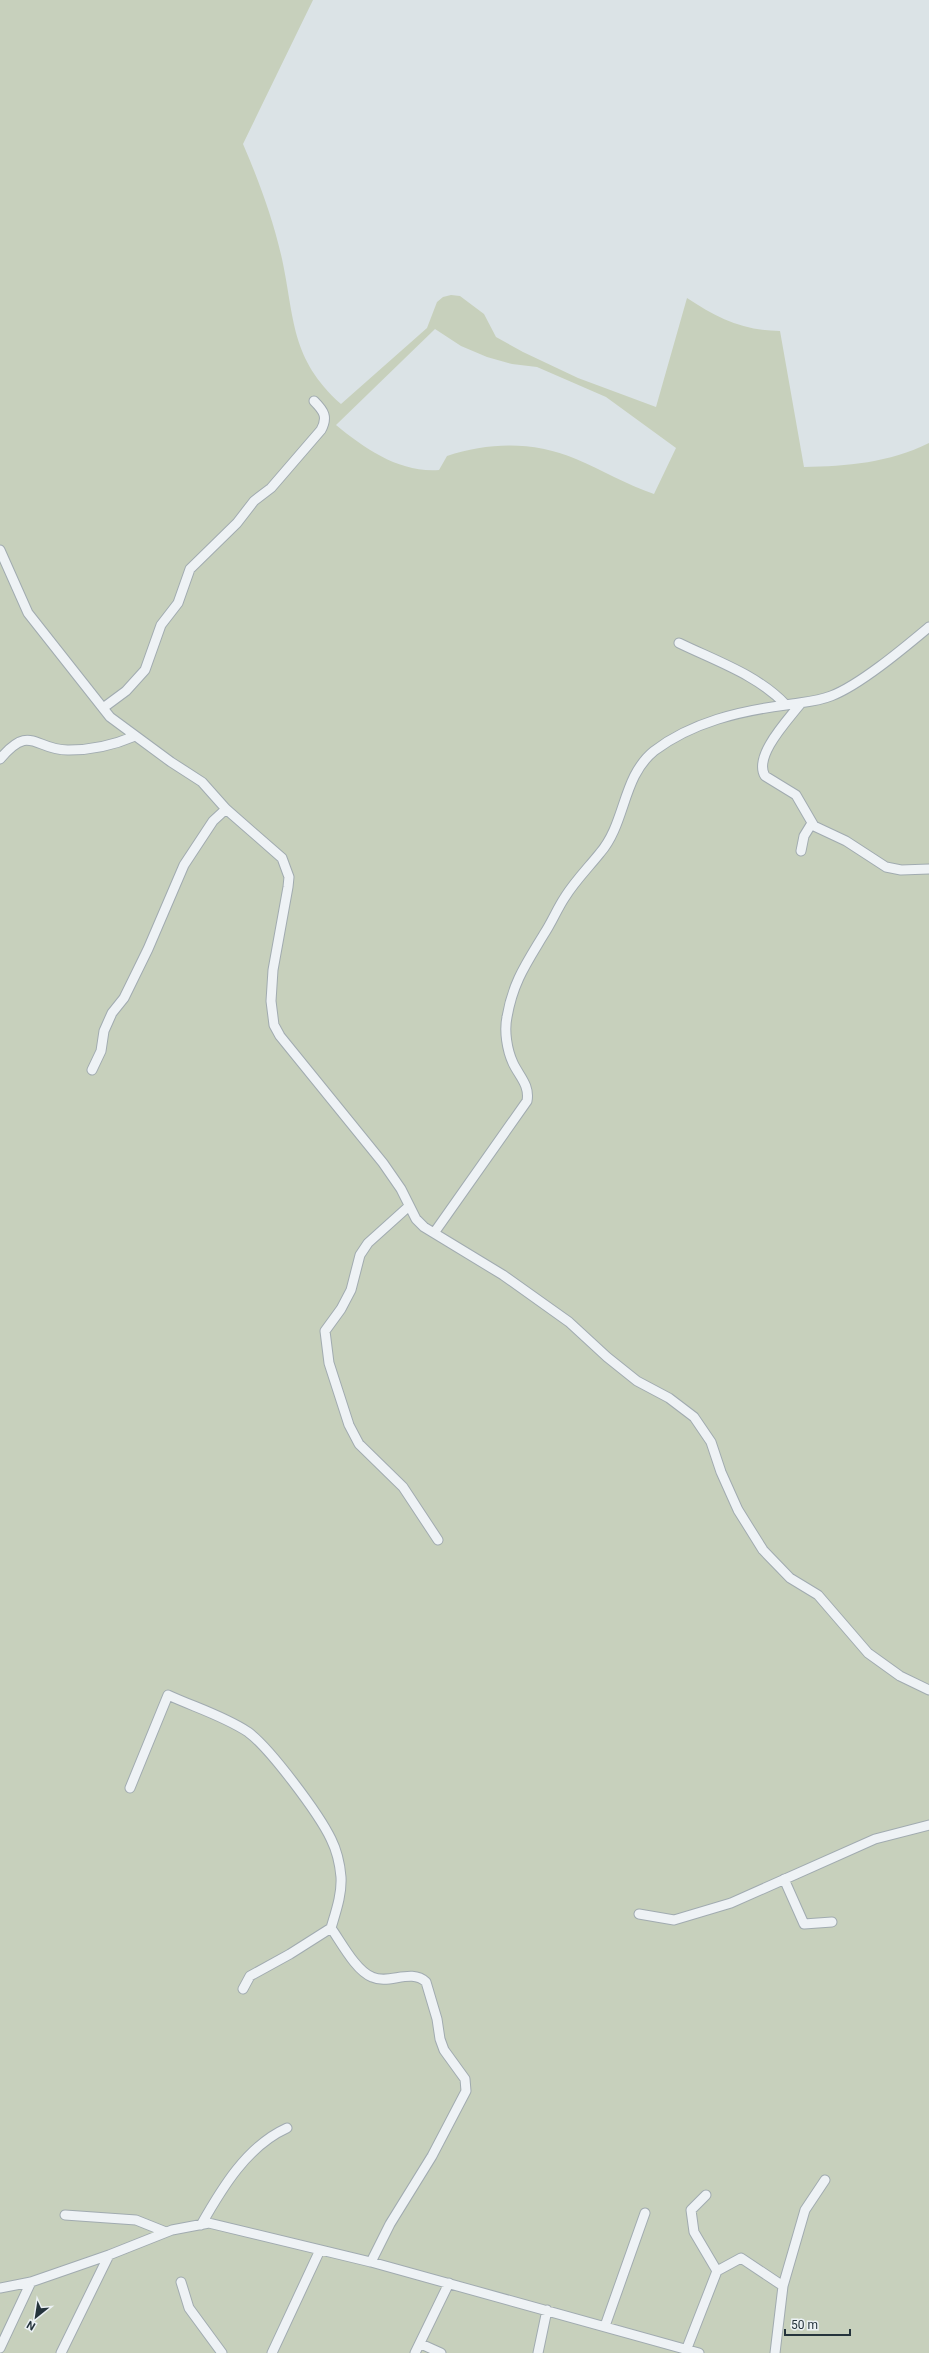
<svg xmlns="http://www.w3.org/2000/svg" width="929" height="2353" viewBox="0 0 929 2353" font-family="Roboto,sans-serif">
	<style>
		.green { fill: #c7d0bc; fill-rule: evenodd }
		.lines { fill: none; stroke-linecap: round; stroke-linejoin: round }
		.minor-casing { stroke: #a1abb0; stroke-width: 11 }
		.minor { stroke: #eef2f5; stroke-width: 9 }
	</style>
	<rect width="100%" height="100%" fill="#dbe3e6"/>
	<path class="green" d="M0,0H313L243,144C259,181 273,219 282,259C295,319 290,358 341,404L427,328L437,302L443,297L451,295L460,296L484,314L496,337L523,352L578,378L656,407L687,298C717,318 744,331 780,331L804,467C847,466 889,463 929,443V2353H0ZM435,329L461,346L487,357L512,364L537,367L606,397L676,448L654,494C627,485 602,470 576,459C534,441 489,442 447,456L439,470C400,473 365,449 336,425Z"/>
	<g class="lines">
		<defs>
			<path id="minor" d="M0,550L28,613L110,717L171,762L202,782L226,809L282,858L289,877L288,887L273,970L271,1001L274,1025L280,1036L383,1163L401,1189L416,1219L424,1227L503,1275L569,1322L607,1357L637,1381L669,1398L694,1417L711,1442L721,1472L738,1510L763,1550L790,1578L818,1595L868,1653L900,1676L929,1690
				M679,643C716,661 758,675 786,705
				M801,703C788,720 753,756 765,776L796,795L814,826L846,841L886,867L901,870L929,869
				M103,708L126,691L145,670L161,625L178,603L190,569L237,523L254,501L271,488L321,430C328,417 324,411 314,401
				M0,759C31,722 35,751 69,750C92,750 114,745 135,736
				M801,851L804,836L812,823
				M92,1070L101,1051L104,1031L112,1013L124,998L148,949L184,865L213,821L226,809
				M408,1207L368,1243L360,1255L351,1290L341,1309L325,1331L329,1363L349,1425L359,1444L403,1487L438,1540
				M434,1233L527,1101C530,1085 519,1076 513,1063C507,1050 504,1031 507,1017C513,982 526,964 544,934C552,922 557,909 565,897C575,881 588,868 600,853C626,823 622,777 654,751C692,722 740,711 786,705C802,702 816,702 831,696C860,685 905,647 929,627
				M130,1788L168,1695C194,1707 224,1716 248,1732C270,1748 319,1814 331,1839C337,1851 340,1865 341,1877C342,1894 336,1911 331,1928L290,1954L250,1976L243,1989
				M784,1879L804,1924L832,1922
				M639,1914L674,1920L731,1903L875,1839L929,1825
				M331,1928C341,1942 356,1971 372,1977C389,1985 411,1968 426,1982L437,2019L440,2039L444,2050L465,2079L466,2091L432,2156L390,2224L371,2262
				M706,2195L691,2210L694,2232L717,2271
				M65,2215L136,2220L166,2232
				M201,2225C222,2188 247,2146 287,2128
				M181,2282L189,2308L222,2353
				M0,2288L31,2282L109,2255L172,2230L209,2223L371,2262L699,2353
				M605,2326L645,2213
				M421,2344L441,2353
				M0,2348L31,2282
				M687,2348L717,2271L741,2258L783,2286
				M61,2353L109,2255
				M272,2353L320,2250
				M415,2353L449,2283
				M538,2353L547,2310
				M775,2353L783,2286L805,2210L825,2180"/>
		</defs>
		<use href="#minor" class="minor-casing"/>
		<use href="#minor" class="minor"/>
	</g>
	<g transform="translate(36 2317) rotate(210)" stroke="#ebf1f4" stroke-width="3" paint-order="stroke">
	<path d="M0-3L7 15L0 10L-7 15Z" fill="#25343c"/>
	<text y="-6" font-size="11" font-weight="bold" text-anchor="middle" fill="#25343c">N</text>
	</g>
	<path d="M785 2329v6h65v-6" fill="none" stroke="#25343c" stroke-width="2"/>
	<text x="791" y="2329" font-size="12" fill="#25343c" stroke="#ebf1f4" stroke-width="3" paint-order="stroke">50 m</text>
</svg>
